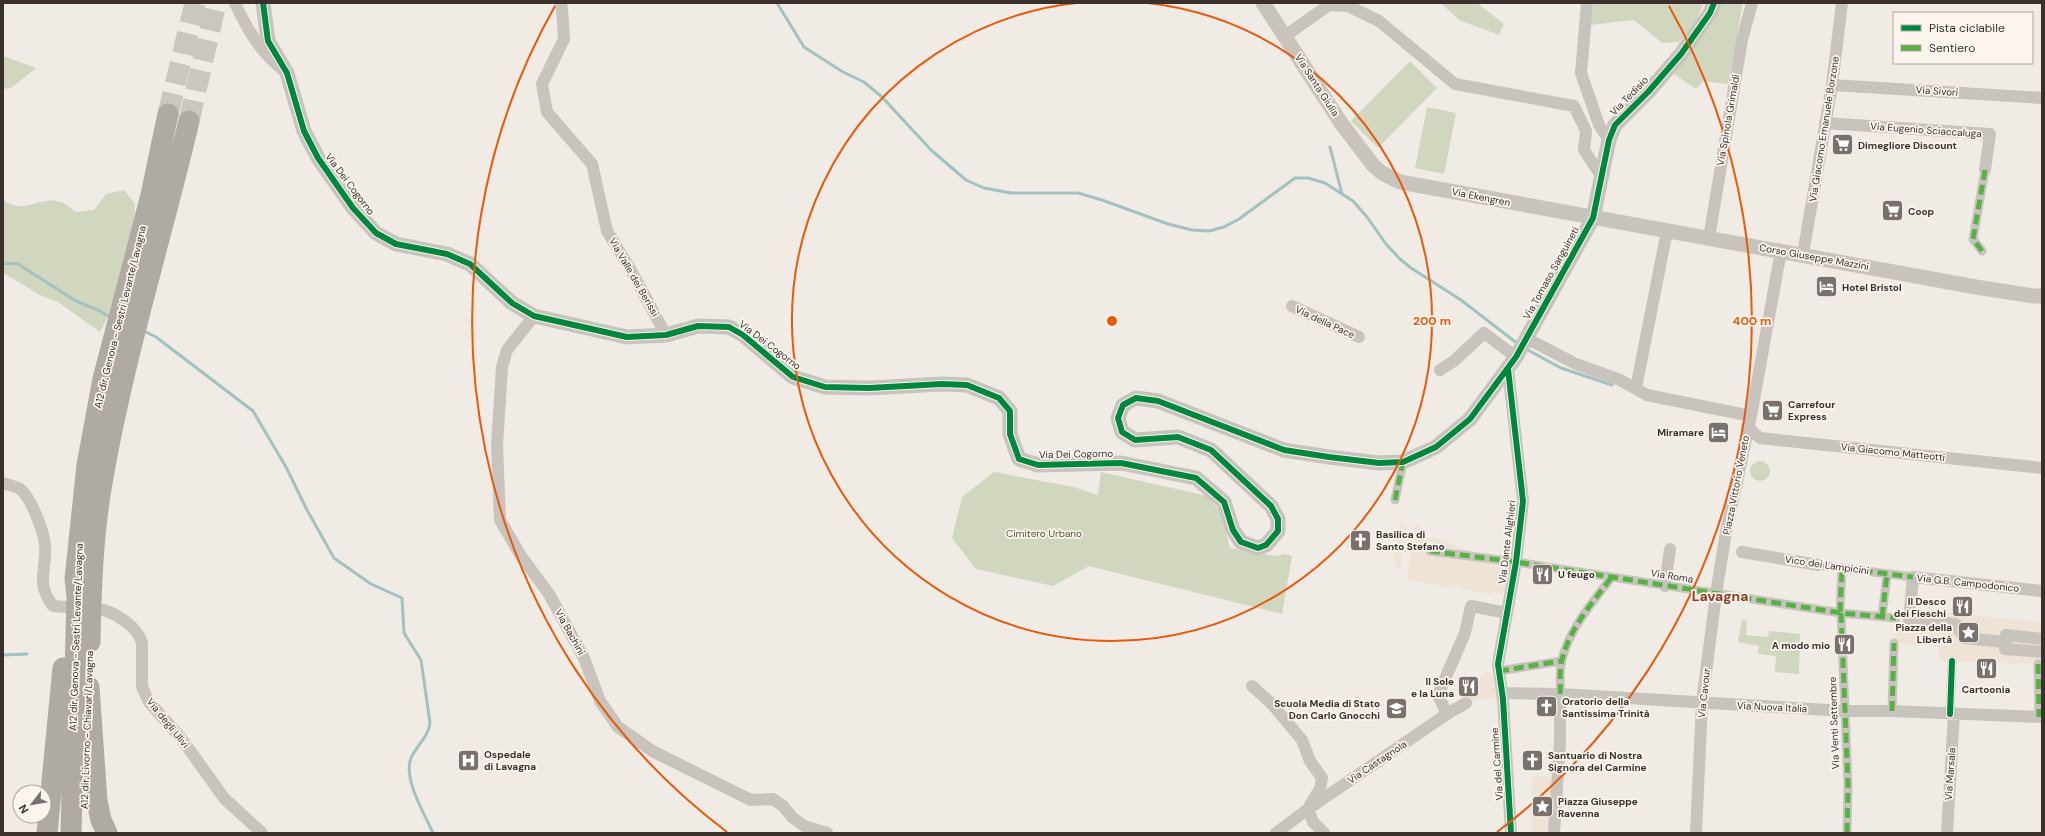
<svg xmlns="http://www.w3.org/2000/svg" width="2045" height="836" viewBox="0 0 2045 836" font-family="'DM Sans',sans-serif">
	<style>
		.green { fill: #d1d6bf }
		.plaza { fill: #eee3d5 }
		.lines { fill: none; stroke-linecap: round; stroke-linejoin: round }
		.stream { stroke: #a1c2c1; stroke-width: 3 }
		.motorway-tunnel { stroke: #ccc6c0; stroke-width: 21; stroke-dasharray: 21 10; stroke-linecap: butt }
		.pedestrian { stroke: #c9c3be; stroke-width: 9 }
		.minor { stroke: #c9c3be; stroke-width: 12 }
		.tertiary { stroke: #c9c3be; stroke-width: 15 }
		.motorway { stroke: #afaaa4; stroke-width: 21 }
		.quiet { stroke: #57b246; stroke-width: 5; stroke-dasharray: 10 5; stroke-linecap: butt }
		.cycleway-casing { stroke: #fbf5ee; stroke-width: 8 }
		.cycleway { stroke: #00873e; stroke-width: 6 }
		.ring { fill: none; stroke: #e8590c; stroke-width: 2 }
		.labels { text-anchor: middle; dominant-baseline: central; stroke-width: 3.5; stroke-linejoin: round; paint-order: stroke }
		.street-label { font-size: 10px; fill: #3b302b; stroke: #fbf5ee }
		.poi-label { font-size: 10px; font-weight: bold; fill: #3b302b; stroke: #fbf5ee; text-anchor: start }
		.park-label { font-size: 10px; fill: #4a5a2e; stroke: #fbf5ee }
		.district-label { font-size: 14px; font-weight: bold; fill: #8c3b22; stroke: #fbf5ee }
		.centre { fill: #e8590c; stroke: #fbf5ee; stroke-width: 2 }
		.ring-label { font-size: 12px; text-anchor: middle; font-weight: bold; fill: #e8590c; stroke: #fbf5ee; stroke-width: 3.5; stroke-linejoin: round; paint-order: stroke }
	</style>
	<rect width="100%" height="100%" fill="#f0ebe5"/>
	<path class="green" d="M1441,3H1477L1504,24L1499,35L1459,20Z
		M1593,3H1704L1695,23L1679,42L1662,43L1634,20L1590,25Z
		M1721,3H1743L1728,84L1703,81L1696,89L1674,74L1713,20Z
		M3,56L36,68L11,88L3,89Z
		M1410,61L1437,88L1378,148L1351,121Z
		M1427,107L1456,113L1444,174L1415,168Z
		M124,190L135,204L134,222L112,309L100,332L58,302L40,295L3,273V199C24,217 39,195 60,202C66,203 71,209 76,212L94,210L106,194Z
		M1750 471a10 10 0 1 1 20 0a10 10 0 1 1-20 0Z
		M994,472L1074,487L1098,495L1101,472L1207,496L1221,512L1230,548L1276,556L1285,554L1292,556L1282,614L1089,566L1053,586L976,569L952,538L962,497Z
		M1742,620L1747,621L1746,635L1768,637L1769,631L1800,634L1799,674L1775,672L1776,656L1758,654L1759,646L1738,642Z"/>
	<path class="plaza" d="M1400,523L1407,525L1400,568L1396,567L1397,561H1393L1395,529L1399,530Z
		M1415,525H1421L1423,536L1435,538L1480,555L1514,561L1507,594L1494,592L1491,594L1462,589V587L1450,585L1449,588L1407,579Z
		M1909,609L2042,622V664L1939,661V646L1894,643L1896,618L1909,620Z
		M1484,672L1496,675L1498,697L1476,700L1468,705L1465,701Z
		M1532,777H1552V833H1532Z"/>
	<g class="lines">
		<path class="stream" d="M777,3L804,47L843,72L864,82L882,97L931,150L966,180L984,188L1011,193H1078L1102,200L1168,224L1192,230L1209,231L1224,227L1239,219L1295,178H1308L1325,183L1353,201L1367,217L1386,244L1400,259L1411,268L1461,300L1518,344
			M1330,147L1342,194
			M3,263L18,264L76,301L98,310L111,318
			M144,331L156,337L253,411L286,467L307,510L334,558L371,584L402,598L404,633L421,660L430,723C429,736 417,745 411,758C403,779 424,813 433,833
			M1526,349L1561,368L1612,385
			M3,655L27,654"/>
		<path class="motorway-tunnel" d="M168,114L195,3
			M189,121L216,3"/>
		<path class="pedestrian" d="M1982,251L1973,239L1985,170
			M1395,500L1403,462
			M1430,551L1516,562L1841,613L1896,618
			M1818,565L1913,577
			M1840,612L1842,569
			M1841,613L1848,784L1847,833
			M1882,617L1887,574
			M2038,664L2039,717
			M1499,671L1561,661
			M1560,694C1561,684 1559,671 1562,660C1569,629 1593,602 1611,578
			M1892,711L1894,643
			M1950,714L1952,661"/>
		<path class="minor" d="M235,3C247,29 259,50 282,69
			M560,3L562,8L564,39L542,84L547,112L592,164L607,231L632,272L666,335
			M1587,3L1581,73L1599,125L1609,140
			M1285,36L1329,5L1348,6L1379,21L1455,84L1574,106L1586,131L1584,150L1602,177
			M1832,85L2042,98
			M1825,123L1990,134L1985,170
			M1709,238L1742,40L1752,3
			M1803,254L1832,85L1842,3
			M1292,306L1359,337
			M534,316L507,350L502,367L497,445L500,520L521,556L549,594L584,658L600,701L618,727L654,752L751,800L773,799L783,806L792,817L804,826L827,833
			M1526,338L1576,364L1620,380L1647,395L1751,416
			M1508,369L1523,501L1516,562L1498,664L1503,699L1511,833
			M1440,370L1454,361L1484,333L1516,357
			M1636,388L1667,231
			M1747,427L1760,438L2042,468
			M3,483C8,485 16,486 20,489C31,497 44,532 45,545C47,570 35,583 53,606L104,610C118,615 138,627 142,643V687L149,702L181,738L224,798L262,833
			M1742,552L1818,565
			M1665,586L1670,549
			M2042,639L2006,635L2005,649L2042,652
			M2005,642L1964,638L1956,624L1909,620L1913,577L2042,591
			M1252,686L1272,704L1302,740L1310,761L1322,778L1320,789L1310,805
			M1502,693L1560,694L1845,711H1892L2042,717
			M1447,714L1438,695L1465,633L1471,606L1507,613
			M1308,809L1313,822L1324,833
			M1276,833L1308,809L1447,714L1466,703
			M1554,833L1560,742V694
			M1696,833L1702,703L1716,594L1726,532L1751,416L1781,251
			M1947,833L1954,714"/>
		<path class="tertiary" d="M263,3L268,41L287,73L304,131L318,158L353,208L376,233L396,244L447,254L470,264L512,303L534,316L627,337L666,335L698,326L729,327L743,335L793,377L825,387L869,388L942,384L967,385L999,398L1010,411V434L1019,459L1038,465L1121,463L1196,478L1224,502L1233,530L1241,542L1258,548L1266,545L1278,531V519L1271,506L1211,450L1178,437L1135,440L1122,432L1118,418L1123,405L1136,398L1158,401L1284,450L1329,457L1379,463L1403,462L1436,447L1470,419L1516,357L1593,218L1609,140L1615,125L1648,92L1681,54L1710,13L1714,3
			M1263,3L1341,123L1373,165L1382,173L1400,182L1976,287L2034,296H2042"/>
		<path class="motorway" d="M90,642C91,588 93,531 103,477C124,357 161,240 189,121
			M89,687L97,801L101,820L107,833
			M47,833L63,668
			M71,833L77,596L75,579L87,465L103,379L151,195L168,114"/>
		<path class="quiet" d="M1982,251L1973,239L1985,170
			M1395,500L1403,462
			M1430,551L1516,562L1841,613L1896,618
			M1818,565L1913,577
			M1840,612L1842,569
			M1841,613L1848,784L1847,833
			M1882,617L1887,574
			M2038,664L2039,717
			M1499,671L1561,661
			M1560,694C1561,684 1559,671 1562,660C1569,629 1593,602 1611,578
			M1892,711L1894,643"/>
		<defs>
			<path id="cycleway" d="M263,3L268,41L287,73L304,131L318,158L353,208L376,233L396,244L447,254L470,264L512,303L534,316L627,337L666,335L698,326L729,327L743,335L793,377L825,387L869,388L942,384L967,385L999,398L1010,411V434L1019,459L1038,465L1121,463L1196,478L1224,502L1233,530L1241,542L1258,548L1266,545L1278,531V519L1271,506L1211,450L1178,437L1135,440L1122,432L1118,418L1123,405L1136,398L1158,401L1284,450L1329,457L1379,463L1403,462L1436,447L1470,419L1516,357L1593,218L1609,140L1615,125L1648,92L1681,54L1710,13L1714,3
				M1508,369L1523,501L1516,562L1498,664L1503,699L1511,833
				M1950,714L1952,661"/>
		</defs>
		<use href="#cycleway" class="cycleway-casing"/>
		<use href="#cycleway" class="cycleway"/>
	</g>
	<g class="ring">
		<path d="M1148 3A320 320 0 1 1 1076 3"/>
		<path d="M727 832A640 640 0 0 1 555 6M1669 6A640 640 0 0 1 1497 832"/>
	</g>
	<defs>
		<symbol id="supermarket-square" viewBox="-11 -11 22 22"><rect x="-9" y="-9" width="18" height="18" rx="4" fill="#7a716c" stroke="#fbf5ee"/><path d="M-6-5.5h2.5l.6 2H6L4.5 2H-2.5L-4.4-4H-6ZM-1.5 3.2a1.3 1.3 0 1 0 .1 0ZM3 3.2a1.3 1.3 0 1 0 .1 0Z" fill="#fff"/></symbol>
		<symbol id="hotel-square" viewBox="-11 -11 22 22"><rect x="-9" y="-9" width="18" height="18" rx="4" fill="#7a716c" stroke="#fbf5ee"/><path d="M-6-4.5h1.5V1H6V5H4.5V3h-9V5H-6ZM-4 0a1.8 1.8 0 1 1 3.6 0ZM.5 0V-2.5h3Q6-2.5 6 0Z" fill="#fff"/></symbol>
		<symbol id="church-square" viewBox="-11 -11 22 22"><rect x="-9" y="-9" width="18" height="18" rx="4" fill="#7a716c" stroke="#fbf5ee"/><path d="M-1.2-6h2.4v3.5h3.3v2.4h-3.3V6h-2.4V-.1h-3.3v-2.4h3.3Z" fill="#fff"/></symbol>
		<symbol id="restaurant-square" viewBox="-11 -11 22 22"><rect x="-9" y="-9" width="18" height="18" rx="4" fill="#7a716c" stroke="#fbf5ee"/><path d="M-5-6h1v4h1v-4h1v4h1v-4h1v5L-1.5 .5V6h-2V.5L-5-1ZM5-6V6H3V1.5H1.5Q1.5-4 5-6Z" fill="#fff"/></symbol>
		<symbol id="sight-square" viewBox="-11 -11 22 22"><rect x="-9" y="-9" width="18" height="18" rx="4" fill="#7a716c" stroke="#fbf5ee"/><path d="M0-6L1.8-2.2L6-1.7L2.9 1.2L3.7 5.4L0 3.3L-3.7 5.4L-2.9 1.2L-6-1.7L-1.8-2.2Z" fill="#fff"/></symbol>
		<symbol id="school-square" viewBox="-11 -11 22 22"><rect x="-9" y="-9" width="18" height="18" rx="4" fill="#7a716c" stroke="#fbf5ee"/><path d="M0-5L7-2L0 1L-7-2ZM-4 1L0 2.5L4 1V4Q0 6-4 4Z" fill="#fff"/></symbol>
		<symbol id="hospital-square" viewBox="-11 -11 22 22"><rect x="-9" y="-9" width="18" height="18" rx="4" fill="#7a716c" stroke="#fbf5ee"/><path d="M-5-5h3v3.5h4V-5h3V5h-3V1.5h-4V5h-3Z" fill="#fff"/></symbol>
	</defs>
	<g fill-rule="evenodd">
		<use href="#supermarket-square" x="1830" y="132" width="25" height="25"/>
		<use href="#supermarket-square" x="1880" y="198" width="25" height="25"/>
		<use href="#hotel-square" x="1814" y="274" width="25" height="25"/>
		<use href="#supermarket-square" x="1760" y="398" width="25" height="25"/>
		<use href="#hotel-square" x="1706" y="420" width="25" height="25"/>
		<use href="#church-square" x="1348" y="528" width="25" height="25"/>
		<use href="#restaurant-square" x="1530" y="562" width="25" height="25"/>
		<use href="#restaurant-square" x="1950" y="594" width="25" height="25"/>
		<use href="#sight-square" x="1956" y="620" width="25" height="25"/>
		<use href="#restaurant-square" x="1832" y="632" width="25" height="25"/>
		<use href="#restaurant-square" x="1974" y="656" width="25" height="25"/>
		<use href="#restaurant-square" x="1456" y="674" width="25" height="25"/>
		<use href="#church-square" x="1534" y="694" width="25" height="25"/>
		<use href="#school-square" x="1384" y="696" width="25" height="25"/>
		<use href="#hospital-square" x="456" y="748" width="25" height="25"/>
		<use href="#church-square" x="1520" y="748" width="25" height="25"/>
		<use href="#sight-square" x="1530" y="794" width="25" height="25"/>
	</g>
	<g class="labels">
		<g class="street-label">
			<text transform="translate(1317 85) rotate(57)">Via Santa Giulia</text>
			<text transform="translate(1937 91) rotate(4)">Via Sivori</text>
			<text transform="translate(1629 96) rotate(-46)">Via Tedisio</text>
			<text transform="translate(1728 120) rotate(-80)">Via Spinola Grimaldi</text>
			<text transform="translate(1824 129) rotate(-81)">Via Giacomo Emanuele Borzone</text>
			<text transform="translate(1926 130) rotate(4)">Via Eugenio Sciaccaluga</text>
			<text transform="translate(350 184) rotate(53)">Via Dei Cogorno</text>
			<text transform="translate(1481 197) rotate(11)">Via Ekengren</text>
			<text transform="translate(1814 257) rotate(10)">Corso Giuseppe Mazzini</text>
			<text transform="translate(1551 273) rotate(-61)">Via Tomaso Sanguineti</text>
			<text transform="translate(634 277) rotate(60)">Via Valle dei Berissi</text>
			<text transform="translate(120 317) rotate(-76)">A12 dir. Genova - Sestri Levante/Lavagna</text>
			<text transform="translate(1325 322) rotate(25)">Via della Pace</text>
			<text transform="translate(770 345) rotate(37)">Via Dei Cogorno</text>
			<text transform="translate(1893 452) rotate(6)">Via Giacomo Matteotti</text>
			<text transform="translate(1076 454) rotate(-1)">Via Dei Cogorno</text>
			<text transform="translate(1736 485) rotate(-79)">Piazza Vittorio Veneto</text>
			<text transform="translate(1507 542) rotate(-83)">Via Dante Alighieri</text>
			<text transform="translate(1827 565) rotate(8)">Vico dei Lampicini</text>
			<text transform="translate(1672 576) rotate(9)">Via Roma</text>
			<text transform="translate(1968 583) rotate(6)">Via G.B. Campodonico</text>
			<text transform="translate(570 632) rotate(61)">Via Bachini</text>
			<text transform="translate(76 637) rotate(-88)">A12 dir. Genova - Sestri Levante/Lavagna</text>
			<text transform="translate(1704 693) rotate(-84)">Via Cavour</text>
			<text transform="translate(1772 707) rotate(3)">Via Nuova Italia</text>
			<text transform="translate(168 723) rotate(51)">Via degli Ulivi</text>
			<text transform="translate(1834 723) rotate(-92)">Via Venti Settembre</text>
			<text transform="translate(87 730) rotate(-88)">A12 dir. Livorno - Chiavari/Lavagna</text>
			<text transform="translate(1377 762) rotate(-34)">Via Castagnola</text>
			<text transform="translate(1497 764) rotate(-94)">Via del Carmine</text>
			<text transform="translate(1950 774) rotate(-86)">Via Marsala</text>
		</g>
		<g class="poi-label">
			<text x="1858" y="145">Dimegliore Discount</text>
			<text x="1908" y="211">Coop</text>
			<text x="1842" y="287">Hotel Bristol</text>
			<text x="1788" y="404">Carrefour<tspan x="1788" dy="12">Express</tspan></text>
			<text x="1704" y="432" text-anchor="end">Miramare</text>
			<text x="1376" y="534">Basilica di<tspan x="1376" dy="12">Santo Stefano</tspan></text>
			<text x="1558" y="574">U feugo</text>
			<text x="1946" y="601" text-anchor="end">Il Desco<tspan x="1946" dy="12">dei Fieschi</tspan></text>
			<text x="1952" y="627" text-anchor="end">Piazza della<tspan x="1952" dy="12">Libertà</tspan></text>
			<text x="1830" y="645" text-anchor="end">A modo mio</text>
			<text x="1454" y="681" text-anchor="end">Il Sole<tspan x="1454" dy="12">e la Luna</tspan></text>
			<text x="1986" y="689" text-anchor="middle">Cartoonia</text>
			<text x="1562" y="701">Oratorio della<tspan x="1562" dy="12">Santissima Trinità</tspan></text>
			<text x="1380" y="703" text-anchor="end">Scuola Media di Stato<tspan x="1380" dy="12">Don Carlo Gnocchi</tspan></text>
			<text x="484" y="754">Ospedale<tspan x="484" dy="12">di Lavagna</tspan></text>
			<text x="1548" y="755">Santuario di Nostra<tspan x="1548" dy="12">Signora del Carmine</tspan></text>
			<text x="1558" y="801">Piazza Giuseppe<tspan x="1558" dy="12">Ravenna</tspan></text>
		</g>
		<g class="park-label">
			<text x="1044" y="533">Cimitero Urbano</text>
		</g>
		<g class="district-label">
			<text x="1720" y="596">Lavagna</text>
		</g>
	</g>
	<circle cx="1112" cy="321" r="6" class="centre"/>
	<g class="ring-label">
		<text x="1432" y="325">200 m</text>
		<text x="1752" y="325">400 m</text>
	</g>
	<rect width="2045" height="836" fill="none" stroke="#3b302b" stroke-width="8"/>
	<rect x="1893" y="12" width="140" height="52" fill="#fbf5ee" stroke="#aea6a0"/>
	<rect x="1901" y="25" width="20" height="6" fill="#00873e" stroke="#aea6a0"/>
	<text x="1929" y="32" font-size="12" fill="#3b302b">Pista ciclabile</text>
	<rect x="1901" y="45" width="20" height="6" fill="#57b246" stroke="#aea6a0"/>
	<text x="1929" y="52" font-size="12" fill="#3b302b">Sentiero</text>
	<g transform="translate(32 804) rotate(239)"><circle r="19" fill="#fbf5ee" stroke="#aea6a0"/>
	<path d="M0-3L7 15L0 10L-7 15Z" fill="#7a716c"/>
	<text y="-6" font-size="11" font-weight="bold" text-anchor="middle" fill="#3b302b">N</text>
	</g>
</svg>
